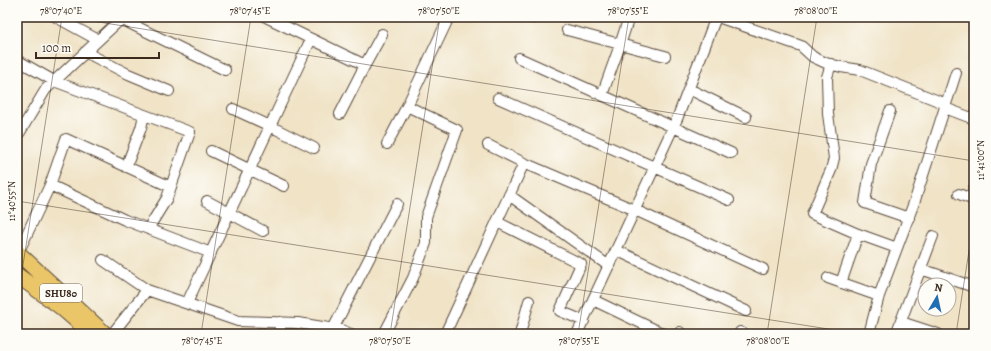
<svg xmlns="http://www.w3.org/2000/svg" width="991" height="351" viewBox="0 0 991 351" font-family="Alegreya,serif">
	<style>
		.lines { fill: none; stroke-linecap: round; stroke-linejoin: round }
		.street-casing { stroke: #564637; stroke-width: 12 }
		.primary-casing { stroke: #564637; stroke-width: 17 }
		.street { stroke: #fff; stroke-width: 10 }
		.primary { stroke: #eac669; stroke-width: 15 }
		.ticks { fill: none; stroke: #3b2a1e; stroke-width: 1; stroke-opacity: 0.45 }
		.labels { text-anchor: middle; dominant-baseline: central; stroke-width: 3; stroke-linejoin: round; paint-order: stroke }
		.shield { fill: #fdfcf7; stroke: #75695f; stroke-width: 1 }
		.shield-label { font-size: 11px; font-weight: bold; fill: #3b2a1e }
		.neatline { fill: none; stroke: #3b2a1e; stroke-width: 1.5 }
		.ticks-label { font-size: 10px; text-anchor: middle; fill: #3b2a1e }
	</style>
	<rect width="100%" height="100%" fill="#fdfcf7"/>
	<filter id="ink" filterUnits="userSpaceOnUse"><feTurbulence type="fractalNoise" baseFrequency=".025" numOctaves="2"/><feDisplacementMap in="SourceGraphic" scale="8" xChannelSelector="R" yChannelSelector="G"/><feConvolveMatrix kernelMatrix="1 2 1 2 8 2 1 2 1" color-interpolation-filters="sRGB"/></filter>
	<filter id="wash" filterUnits="userSpaceOnUse"><feTurbulence type="fractalNoise" baseFrequency=".012" numOctaves="4" result="noise"/><feDisplacementMap in="SourceGraphic" scale="16" xChannelSelector="R" yChannelSelector="G"/><feGaussianBlur stdDeviation="0.9" result="paint"/><feColorMatrix in="noise" values="0 0 0 0 0 0 0 0 0 0 0 0 0 0 0 0 0 1.4 0 .05"/><feComposite in="paint" operator="in"/></filter>
	<g filter="url(#wash)">
		<rect width="100%" height="100%" fill="#f0e3c6"/>
	</g>
	<g filter="url(#ink)">
		<g class="lines">
			<defs>
				<path id="street" d="M56,17L98,40
					M266,17L365,65
					M530,17L534,18
					M718,17L801,46L813,57L826,63L841,67L860,70L946,104
					M121,19L225,70
					M567,30L665,56
					M85,52L126,73L169,91
					M519,58L731,153
					M17,60L54,81L190,132L167,198L148,229
					M831,64L827,77L828,114L834,158L831,170L812,214L858,234L897,248
					M689,89L746,117
					M602,95L620,45L629,17
					M498,98L729,200
					M945,108L974,119
					M233,109L270,126L314,148
					M890,111L871,164L865,203L909,218
					M340,114L365,65L382,34
					M17,137L46,89L123,17
					M387,144L407,106L449,17
					M488,145L524,163
					M211,151L284,186
					M126,167L141,128L144,115
					M171,187L66,139L50,185L125,220L211,253
					M959,194L971,199L974,188
					M509,195L609,266
					M207,201L263,231
					M497,222L581,264L560,311L584,321
					M616,250L746,311
					M18,253L50,185
					M103,260L147,290
					M921,269L974,287
					M828,278L879,296L869,334
					M841,283L858,234
					M879,296L915,200L956,73
					M593,300L664,334
					M187,303L311,39
					M901,322L938,334
					M333,329L397,204
					M740,332L744,334
					M112,334L147,290L238,321L298,323L341,330L351,334
					M280,334V322
					M384,334L413,278L426,243V217L457,130L407,106
					M445,334L524,163L635,210L763,269
					M520,334L529,301
					M577,334L677,119L716,17
					M679,334L680,332
					M896,334L933,236"/>
				<path id="primary" d="M17,252L105,334
					M17,275L62,308L85,328"/>
			</defs>
			<use href="#street" class="street-casing"/>
			<use href="#primary" class="primary-casing"/>
			<use href="#street" class="street"/>
			<use href="#primary" class="primary"/>
		</g>
	</g>
	<path class="ticks" d="M67,17L974,161M17,201L860,334M17,303L62,17M201,334L251,17M390,334L440,17M578,334L629,17M767,334L817,17M956,334L974,219"/>
	<g class="labels">
		<rect class="shield" x="40" y="284" width="42" height="18" rx="3"/>
		<g class="shield-label">
			<text x="61" y="293">SHU80</text>
		</g>
	</g>
	<rect width="991" height="351" fill="none" stroke="#fdfcf7" stroke-width="44"/>
	<g transform="translate(937 297) rotate(9)"><circle r="19" fill="#fdfcf7" stroke="#afa8a0"/>
	<path d="M0-3L7 15L0 10L-7 15Z" fill="#1f6fb2"/>
	<text y="-6" font-size="11" font-weight="bold" text-anchor="middle" fill="#3b2a1e">N</text>
	</g>
	<path d="M36 52v6h123v-6" fill="none" stroke="#3b2a1e" stroke-width="2"/>
	<text x="42" y="52" font-size="12" fill="#3b2a1e" stroke="#fdfcf7" stroke-width="3" paint-order="stroke">100 m</text>
	<rect x="22" y="22" width="947" height="307" class="neatline"/>
	<g class="ticks-label">
		<text x="61" y="14">78°07'40"E</text>
		<text x="250" y="14">78°07'45"E</text>
		<text x="439" y="14">78°07'50"E</text>
		<text x="628" y="14">78°07'55"E</text>
		<text x="816" y="14">78°08'00"E</text>
		<text transform="translate(980 160) rotate(-90)" y="4">11°41'00"N</text>
		<text transform="translate(11 201) rotate(-90)" y="4">11°40'55"N</text>
		<text x="202" y="344">78°07'45"E</text>
		<text x="390" y="344">78°07'50"E</text>
		<text x="579" y="344">78°07'55"E</text>
		<text x="768" y="344">78°08'00"E</text>
	</g>
</svg>
